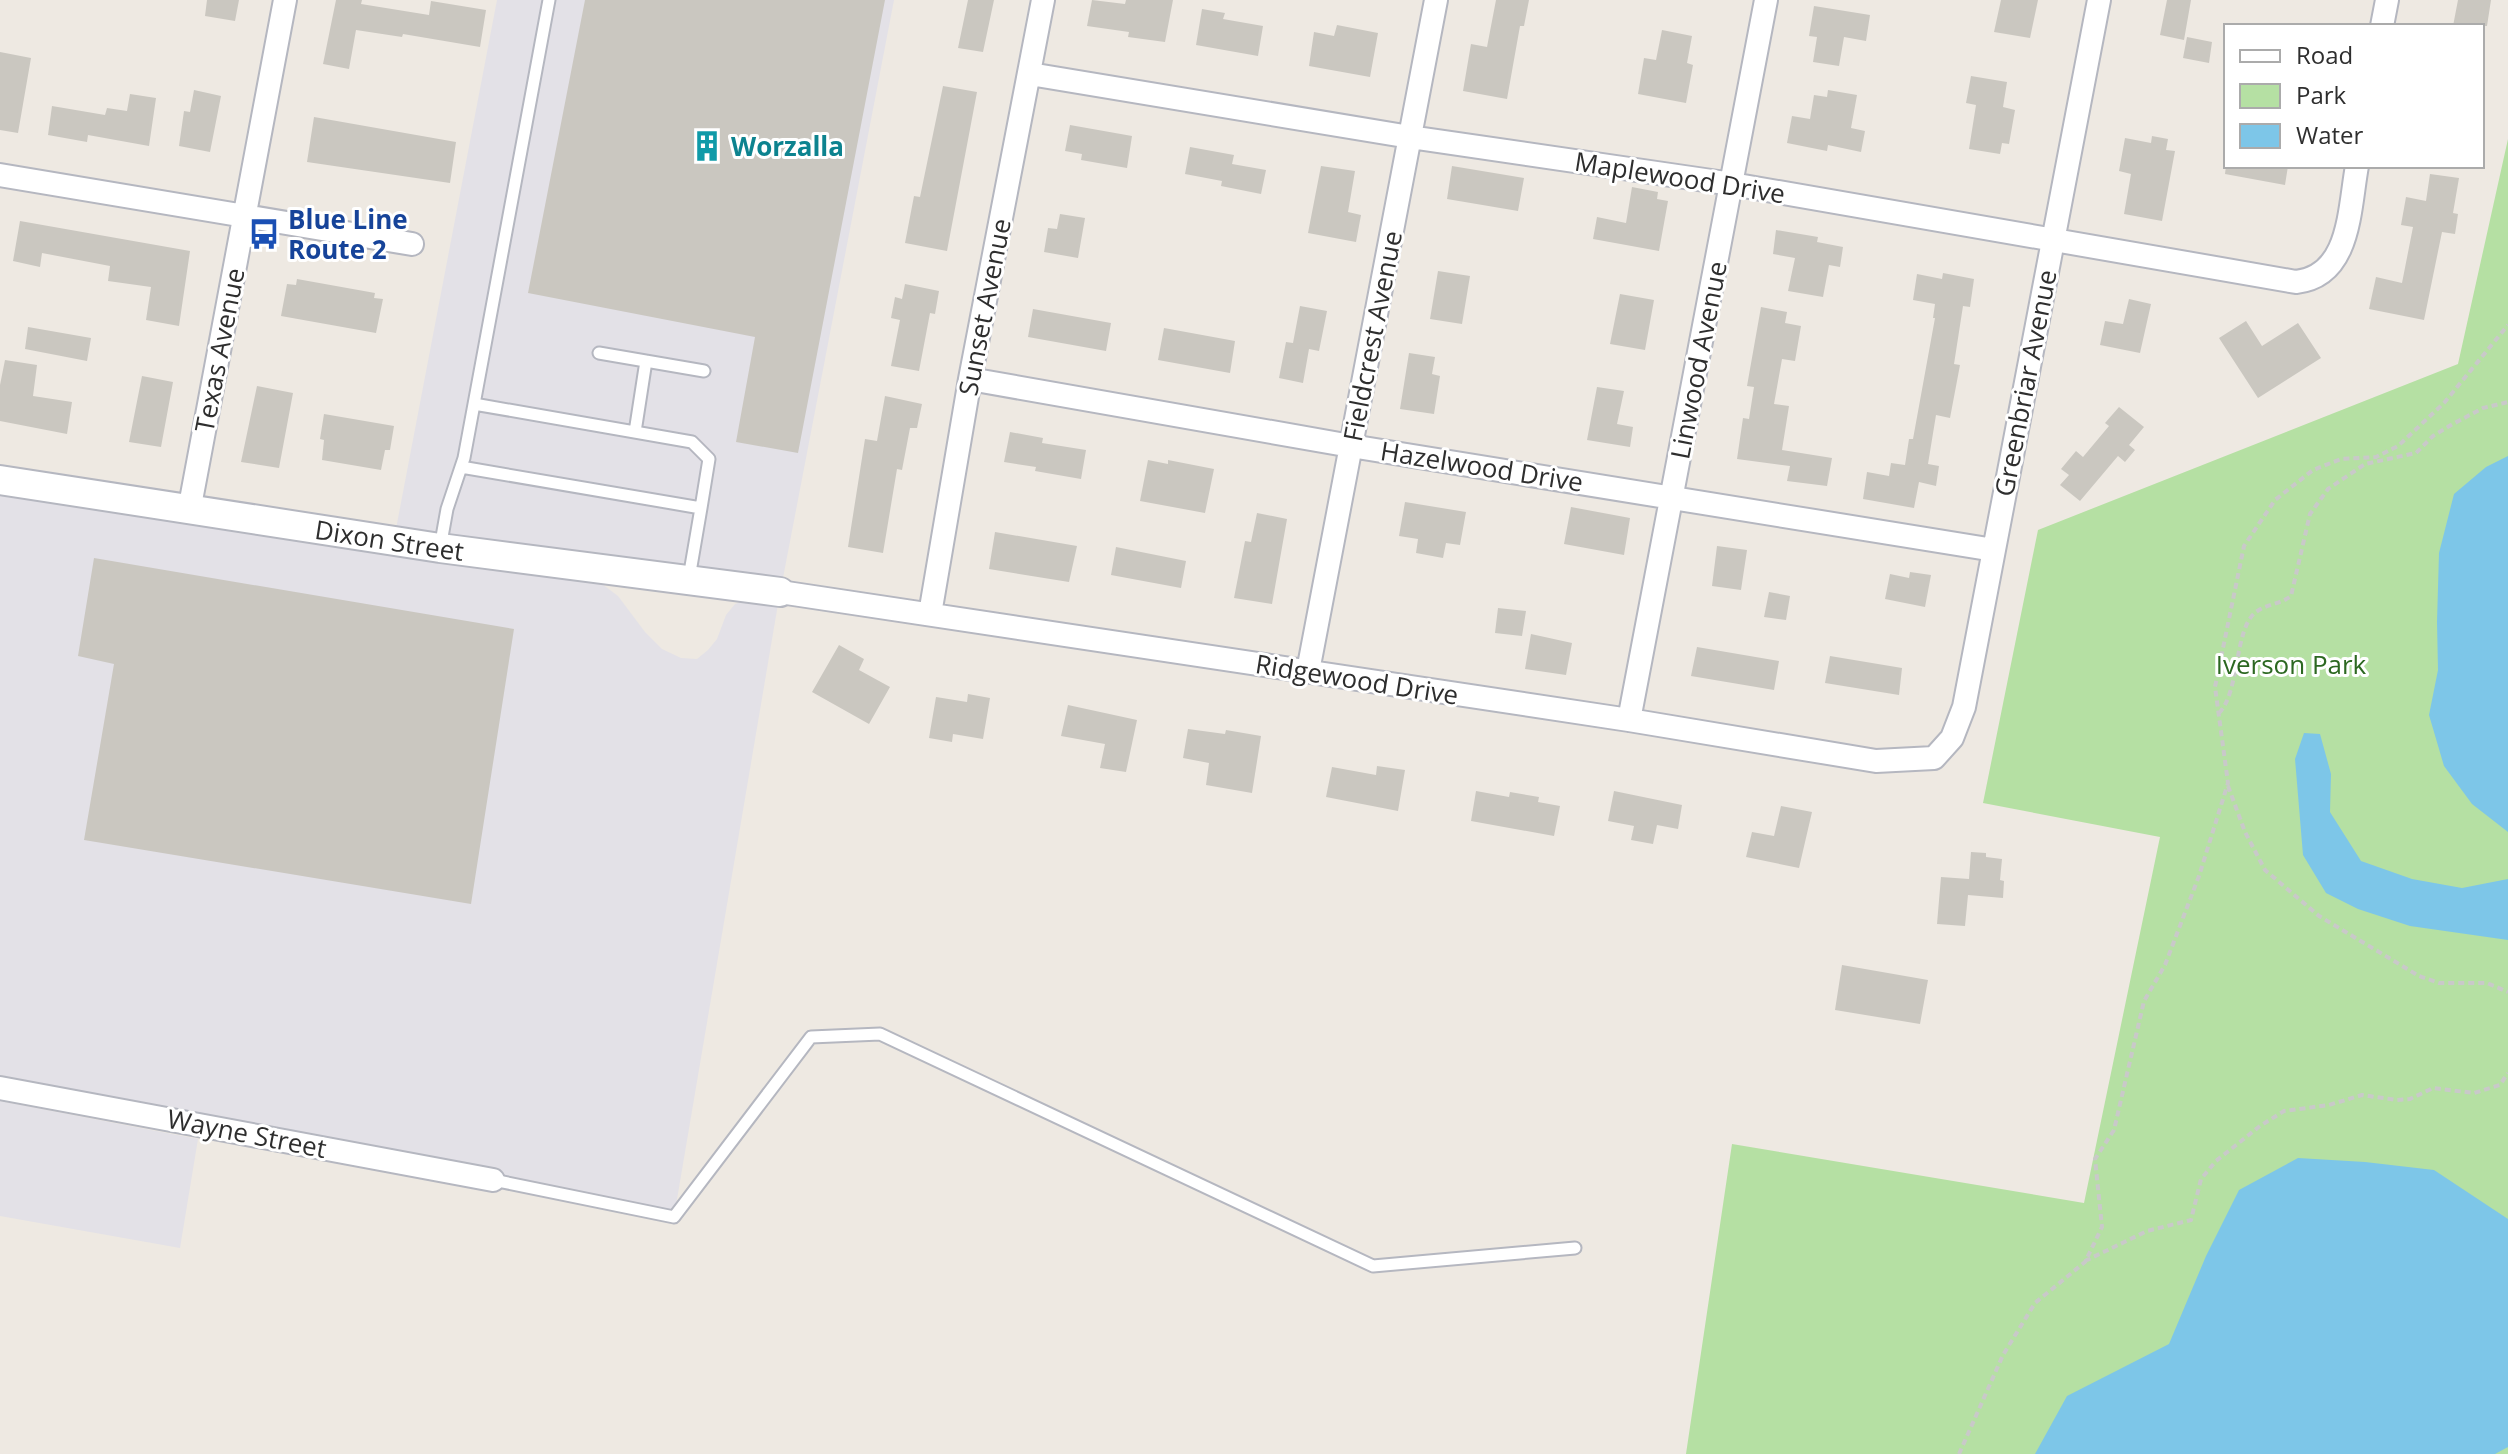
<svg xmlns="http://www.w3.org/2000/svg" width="2508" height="1454" viewBox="0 0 2508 1454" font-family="'Open Sans',sans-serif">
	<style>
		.industrial { fill: #e3e1e7 }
		.green { fill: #b5e0a3 }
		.water { fill: #7dc6e8 }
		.building { fill: #cac7c0 }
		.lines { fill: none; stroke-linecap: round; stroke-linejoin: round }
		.service-casing { stroke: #b5b7c0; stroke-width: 15 }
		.minor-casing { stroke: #b5b7c0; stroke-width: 26 }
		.tertiary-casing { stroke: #b5b7c0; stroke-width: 32 }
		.path { stroke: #c9c9c9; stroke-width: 4; stroke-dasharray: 6 4; stroke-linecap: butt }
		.service { stroke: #fff; stroke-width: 11 }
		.minor { stroke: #fff; stroke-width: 22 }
		.tertiary { stroke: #fff; stroke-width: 28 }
		.labels { text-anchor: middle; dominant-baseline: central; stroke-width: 6; stroke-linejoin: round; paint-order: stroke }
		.culture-label { font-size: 26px; font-weight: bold; fill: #0d838f; stroke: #fff; text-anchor: start }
		.street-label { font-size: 26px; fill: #2e2e2e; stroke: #fff }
		.transit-label { font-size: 26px; font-weight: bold; fill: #164399; stroke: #fff; text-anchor: start }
		.park-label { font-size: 26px; fill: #2c6821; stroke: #fff }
	</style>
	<rect width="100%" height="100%" fill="#eee9e2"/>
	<path class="industrial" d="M497,0H894L782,583L395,534Z
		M0,493L422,560L602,584L618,596L645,632L662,649L681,658L697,659L708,650L717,639L726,615L735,604L747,600L778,604L674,1217L332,1140L0,1075Z
		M0,1101L198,1139L180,1248L0,1216Z"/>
	<path class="green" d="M2508,139V1454H1686L1732,1144L2084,1203L2160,837L1983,803L2038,530L2458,364Z"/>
	<path class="water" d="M2508,456V832L2472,804L2444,766L2429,715L2438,670L2437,622L2439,553L2454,494L2486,467Z
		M2304,733L2320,734L2331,774L2330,812L2361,861L2412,879L2462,888L2508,879V940L2410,926L2358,909L2326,893L2303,855L2295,759Z
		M2298,1158L2365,1162L2434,1170L2508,1219V1447L2495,1454H2035L2067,1396L2169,1344L2206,1256L2239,1190Z"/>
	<path class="building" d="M207,0H239L235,21L205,16Z
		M336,0H362L361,4L429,15L431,1L486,10L480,47L403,34L402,37L356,30L349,69L323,64Z
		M585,0H885L798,453L736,442L755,337L528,293Z
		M968,0H994L983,52L958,48Z
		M1092,0L1125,4L1126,0H1173L1165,42L1128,37L1129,32L1087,26Z
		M1496,0H1529L1524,26H1520L1507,99L1463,91L1471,44L1487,47Z
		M2001,0H2038L2030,38L1994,32Z
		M2167,0H2191L2184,40L2160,35Z
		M2458,0H2491L2487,26H2453Z
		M1814,6L1870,15L1866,41L1844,37L1839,66L1813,62L1817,37L1809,36Z
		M1202,9L1225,13L1223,19L1263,26L1258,56L1196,45Z
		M1337,25L1378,33L1370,77L1309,66L1314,32L1334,36Z
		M1662,30L1692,36L1687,63L1693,65L1686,103L1638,94L1644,58L1656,60Z
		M2187,37L2212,42L2209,63L2183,58Z
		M0,52L31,58L18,133L0,130Z
		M1971,76L2007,82L2003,107L2015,110L2009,144L2002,143L2000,154L1969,149L1976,105L1966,103Z
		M943,86L977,92L947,251L905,243L914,196L920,197Z
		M194,90L221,96L210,152L179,146L184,111L190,112Z
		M1828,90L1857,95L1851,128L1865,131L1861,152L1828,145L1827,151L1787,143L1792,116L1810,119L1814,95L1827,97Z
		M130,94L156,98L149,146L88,135L87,142L48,135L52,106L105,115L107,108L127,111Z
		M314,117L456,142L450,183L307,162Z
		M1070,125L1132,136L1127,168L1081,160L1082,154L1065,151Z
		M2152,136L2168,139L2166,150L2175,151L2162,221L2124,214L2131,174L2119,171L2125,138L2151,143Z
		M1190,147L1234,155L1232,164L1266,170L1261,194L1221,186L1222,181L1185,174Z
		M1321,166L1355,171L1348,212L1361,215L1356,242L1308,233Z
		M1452,166L1524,178L1518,211L1447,199Z
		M2226,166H2288L2285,185L2225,174Z
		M2430,174L2459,178L2453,213L2458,214L2455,234L2442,232L2424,320L2369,309L2376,277L2402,283L2413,227L2401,225L2406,197L2426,201Z
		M1632,187L1658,192L1657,199L1668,201L1659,251L1593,239L1597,217L1626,223Z
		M1060,214L1085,218L1078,258L1044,252L1048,228L1057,229Z
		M20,221L190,251L179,326L146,320L151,287L108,281L110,266L42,253L40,267L13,261Z
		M1776,230L1818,237L1817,242L1843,247L1840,267L1829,265L1823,297L1788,291L1795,258L1773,254Z
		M1438,271L1470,276L1462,324L1430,319Z
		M1943,273L1974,279L1970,307L1963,306L1954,364L1960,365L1950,418L1936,415L1928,464L1939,466L1936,486L1919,482L1914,508L1863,499L1867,472L1889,476L1891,463L1905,465L1909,439H1913L1935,318H1933L1935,304L1913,300L1917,274L1942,279Z
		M297,279L375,293L374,298L383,299L376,333L281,316L287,284L296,285Z
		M905,284L939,291L935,314L930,313L919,371L891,366L900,320L891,318L895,297L902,299Z
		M1620,294L1654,300L1645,350L1610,344Z
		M2129,299L2151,304L2140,353L2100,345L2105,321L2123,324Z
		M1300,306L1327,311L1319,351L1309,349L1303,383L1279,378L1286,342L1293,343Z
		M1761,307L1787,312L1785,323L1801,326L1795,361L1782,359L1774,404L1789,406L1782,450L1832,458L1827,486L1787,481L1790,466L1737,459L1743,418L1749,419L1754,387L1747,386Z
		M1033,309L1111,323L1106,351L1028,337Z
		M2246,321L2262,346L2298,323L2321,358L2258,398L2219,338Z
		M28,327L91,338L87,361L25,349Z
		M1164,328L1235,341L1230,373L1158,360Z
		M1409,353L1435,357L1432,374L1440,376L1434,414L1400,409Z
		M5,360L37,365L33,396L72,402L67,434L0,421V385Z
		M142,376L173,382L161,447L129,442Z
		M257,386L293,393L279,468L241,462Z
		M1597,387L1624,391L1617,424L1633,427L1630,447L1587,440Z
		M885,396L922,404L917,428H910L902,470L897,469L883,553L848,547L865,439L877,441Z
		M2119,407L2144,427L2129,445L2135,450L2125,462L2118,456L2080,501L2060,485L2069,475L2061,469L2076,451L2083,457L2109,426L2105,423Z
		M324,414L394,426L390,450H385L381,470L322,460L324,440L320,439Z
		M1010,432L1043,438L1042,443L1086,450L1081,479L1035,471L1036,467L1004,462Z
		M1148,460L1168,464V460L1214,469L1205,513L1140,501Z
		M1405,502L1466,512L1460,545L1446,543L1443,558L1416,553L1418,539L1399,536Z
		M1571,507L1630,518L1624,555L1564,544Z
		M1257,513L1287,519L1272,604L1234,598L1245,541L1251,542Z
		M995,532L1077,546L1069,582L989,569Z
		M1717,546L1747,550L1741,590L1712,586Z
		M1116,547L1186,561L1181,588L1111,575Z
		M94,558L514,629L471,904L84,840L114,664L78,656Z
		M1910,572L1931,575L1925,607L1885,599L1890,574L1909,578Z
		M1769,592L1790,596L1786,620L1764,617Z
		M1498,608L1526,611L1522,636L1495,633Z
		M1531,634L1572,643L1566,675L1525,669Z
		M839,645L864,659L859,670L890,687L869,724L812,692Z
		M1697,647L1779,661L1774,690L1691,676Z
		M1830,656L1902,668L1899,695L1825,683Z
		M968,694L990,698L983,739L953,734L952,742L929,738L936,697L967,702Z
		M1068,705L1137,720L1126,772L1100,768L1105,744L1061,736Z
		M1188,729L1225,734L1226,730L1261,736L1252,793L1206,785L1209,763L1183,758Z
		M1377,766L1405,770L1398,811L1326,797L1332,767L1376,775Z
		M1476,791L1509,797L1510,792L1539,797L1538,802L1560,806L1554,836L1471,821Z
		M1614,791L1682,805L1678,829L1657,825L1653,844L1631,840L1634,826L1608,821Z
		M1781,806L1812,812L1799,868L1746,857L1752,832L1774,836Z
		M1971,852L1986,853V857L2002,859L2000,880L2004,881L2003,898L1968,895L1965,926L1937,924L1941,877L1969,879Z
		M1842,965L1928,980L1920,1024L1835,1010Z"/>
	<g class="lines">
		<defs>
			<path id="service" d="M599,353L704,371
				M635,432L646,361
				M461,467L701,508L709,459L692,442L474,404
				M440,548L447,509L464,458L549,0
				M689,578L701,508
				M493,1180L674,1217L811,1037L880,1034L1373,1266L1575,1248"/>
			<path id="minor" d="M2382,26L2387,0
				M1030,74L1410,137L1732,184L2296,282C2351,276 2349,208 2357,166
				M0,175L412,244
				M970,379L1351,446L1994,550
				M189,511L285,0
				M780,592L1629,720L1876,761L1934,758L1952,738L1964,707L2099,0
				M930,614L970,379L1043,0
				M1308,671L1436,0
				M1629,720L1766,0
				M0,1088L493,1180"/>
			<g id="tertiary">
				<path id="s1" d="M0,480L440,548L780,592"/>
			</g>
		</defs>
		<use href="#service" class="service-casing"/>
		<use href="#minor" class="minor-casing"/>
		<use href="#tertiary" class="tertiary-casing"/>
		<path class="path" d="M2219,713C2240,692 2234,628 2256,612C2266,604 2281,604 2291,596L2310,514L2328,489L2365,464L2416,453L2433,436L2451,425L2483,408L2508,402
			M2228,786L2245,832L2265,870L2319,916L2419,976L2439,983H2487L2508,992
			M2085,1261L2147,1231L2191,1220L2201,1179L2216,1161L2260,1126L2284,1111L2329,1105L2362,1095L2397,1100L2410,1099L2433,1088L2474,1093L2500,1085L2508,1073
			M1959,1454L2003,1355L2035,1303L2085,1262L2102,1227L2095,1159L2114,1130L2144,1001L2165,965L2199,876L2228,783L2215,687L2244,546L2275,500L2313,470L2341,459L2376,457L2398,446L2444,403L2508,325"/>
		<use href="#service" class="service"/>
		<use href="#minor" class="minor"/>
		<use href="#tertiary" class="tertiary"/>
	</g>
	<defs>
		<symbol id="building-bare" viewBox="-9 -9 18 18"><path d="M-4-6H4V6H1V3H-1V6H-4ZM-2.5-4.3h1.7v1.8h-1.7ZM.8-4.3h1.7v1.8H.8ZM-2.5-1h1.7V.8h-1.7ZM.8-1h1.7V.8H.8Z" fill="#0f9aa8" stroke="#fff" stroke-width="2.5" paint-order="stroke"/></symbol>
		<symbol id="bus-bare" viewBox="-9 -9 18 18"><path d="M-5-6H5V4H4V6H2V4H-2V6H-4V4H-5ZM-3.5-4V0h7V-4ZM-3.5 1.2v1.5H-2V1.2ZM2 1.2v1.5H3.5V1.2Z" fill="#1a4fb4" stroke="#fff" stroke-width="2.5" paint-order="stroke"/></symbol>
	</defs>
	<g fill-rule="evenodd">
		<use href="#building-bare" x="685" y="124" width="44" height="44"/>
		<use href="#bus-bare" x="242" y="212" width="44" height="44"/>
	</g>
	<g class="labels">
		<g class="culture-label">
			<text x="731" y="146">Worzalla</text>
		</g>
		<g class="street-label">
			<text transform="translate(1680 177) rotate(9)">Maplewood Drive</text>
			<text transform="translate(984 307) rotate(-79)">Sunset Avenue</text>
			<text transform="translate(1372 336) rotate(-79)">Fieldcrest Avenue</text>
			<text transform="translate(219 350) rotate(-79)">Texas Avenue</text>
			<text transform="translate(1698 360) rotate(-79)">Linwood Avenue</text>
			<text transform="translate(2025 383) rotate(-79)">Greenbriar Avenue</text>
			<text transform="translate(1482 466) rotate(9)">Hazelwood Drive</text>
			<text stroke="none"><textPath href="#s1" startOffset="394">Dixon Street</textPath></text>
			<text transform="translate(1357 679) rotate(9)">Ridgewood Drive</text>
			<text transform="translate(247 1133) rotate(11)">Wayne Street</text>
		</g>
		<g class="transit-label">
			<text x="288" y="219">Blue Line<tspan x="288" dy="30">Route 2</tspan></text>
		</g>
		<g class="park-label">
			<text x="2291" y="664">Iverson Park</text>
		</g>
	</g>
	<rect x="2224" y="24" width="260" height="144" fill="#ffffff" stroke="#ababab" stroke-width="2"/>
	<rect x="2240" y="50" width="40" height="12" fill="#ffffff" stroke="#ababab" stroke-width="2"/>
	<text x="2296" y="64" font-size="24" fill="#2e2e2e">Road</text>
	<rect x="2240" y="84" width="40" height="24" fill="#b5e0a3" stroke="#ababab" stroke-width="2"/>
	<text x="2296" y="104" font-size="24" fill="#2e2e2e">Park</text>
	<rect x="2240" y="124" width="40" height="24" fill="#7dc6e8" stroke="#ababab" stroke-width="2"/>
	<text x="2296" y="144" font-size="24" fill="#2e2e2e">Water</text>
</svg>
